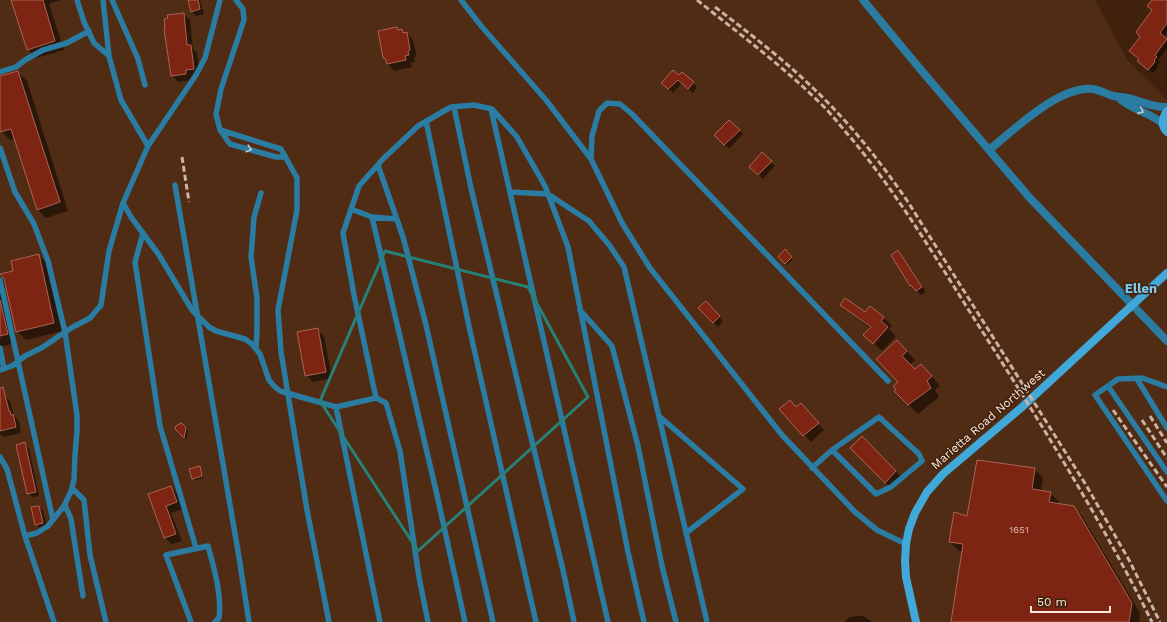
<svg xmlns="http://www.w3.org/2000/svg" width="1167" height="622" viewBox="0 0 1167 622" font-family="'Work Sans',sans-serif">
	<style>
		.built { fill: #4f2c13 }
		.shadow { fill: #0007 }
		.building { fill: #7d2412; stroke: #ac6454 }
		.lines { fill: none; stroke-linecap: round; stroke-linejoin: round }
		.lane { stroke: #2a7ca3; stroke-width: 5.5 }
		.street { stroke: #2a7ca3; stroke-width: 8 }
		.secondary { stroke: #41a8da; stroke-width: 8 }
		.rail { stroke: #cbb2a4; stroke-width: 3; stroke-dasharray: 6 3; stroke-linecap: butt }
		.oneway { stroke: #bec7ca }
		.marked { fill: none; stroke: #278179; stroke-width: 3; stroke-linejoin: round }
		.labels { text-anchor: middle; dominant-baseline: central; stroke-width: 3; stroke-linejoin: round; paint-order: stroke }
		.number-label { font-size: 10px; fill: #ddb6a9 }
		.street-label { font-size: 12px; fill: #fde7db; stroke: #40210b }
		.neighbourhood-label { font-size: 13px; font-weight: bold; fill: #7acaf5; stroke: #40210b }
	</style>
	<rect width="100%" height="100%" fill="#40210b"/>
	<path class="built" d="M0,0H1095L1128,61L1167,100V622H0Z"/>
	<path class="shadow" d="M12,0H60L49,4L64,50L36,58L28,49Z
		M189,0H200L204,14L196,16L192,12Z
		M1153,0H1167V32L1164,37L1167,39V48L1158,60L1160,62L1157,65L1158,67L1153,73L1143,65L1135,56L1153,11Z
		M183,14L190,20L193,49L197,52L200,75L192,76V80L178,82L172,75L169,19Z
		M397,28L400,31L402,30L405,34L407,33L413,40L417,57H414L415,62L411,63L412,67L394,71L388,64L387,60L384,58Z
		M18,72L27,81L68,211L46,218L37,209L15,139L10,140L1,131L0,128V77Z
		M682,73L697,87L693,93L682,83L673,93L667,87Z
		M729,121L743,134L729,149L716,135Z
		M762,154L775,166L763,179L750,167Z
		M785,251L793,259L787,265L779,257Z
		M898,252L902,256L926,292L921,295L911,285Z
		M39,255L48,264L62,331L26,340L17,331L7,286L5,287L4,291L16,343L0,347V276L14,272Z
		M706,303L723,321L718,327L700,308Z
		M841,305L866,313L883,317L892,326L889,329L896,336L882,351L873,343L871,329L850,313Z
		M317,329L324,336L332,378L313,382L306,375Z
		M897,341L915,360L910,365L915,370L930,374L940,386L935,390L939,397L918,414L895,391L900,382Z
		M4,395L10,401L14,416L19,421L21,433L3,437L0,434V396Z
		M797,408L807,411L824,430L811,442L781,409Z
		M184,425L188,431L186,439L177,432L176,429Z
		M862,438L902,478L892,489L852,448Z
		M24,444L29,448L39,496L32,497L28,493Z
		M200,467L201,469L203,478L195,480L193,478Z
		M1034,469L1043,478L1041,492L1050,493L1059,502V505L1073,507L1082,516L1140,613L1139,622H952L963,551H959L950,542L968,517Z
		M170,487L177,493L183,509L171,513L182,541L172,544L165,538L149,494Z
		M39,507L43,511L47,527L40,528L36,524Z
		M855,616H863L872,622H845L848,618Z"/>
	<path class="building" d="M11,0H43L55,41L27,50Z
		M188,0H198L200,9L191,12Z
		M1152,0H1167V23L1160,33L1167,39L1155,55L1157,57L1154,60L1155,62L1148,70L1137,61L1139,59L1129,51L1140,37L1136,32L1152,10L1147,6Z
		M184,13L187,45H191L194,69L186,70V74L171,76L164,29L165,28L164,19L168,18L167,15Z
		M397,27L398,30L402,29L403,33L407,32L410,50L408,51L409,55L405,56L406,60L387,64L385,58H383L378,31Z
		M673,70L679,75L682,72L694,82L688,89L678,80L668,89L661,83Z
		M18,71L60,202L37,210L11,129L0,132V76Z
		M729,120L740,130L724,145L714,135Z
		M762,152L772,161L758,175L749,167Z
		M785,249L792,257L785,264L778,257Z
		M898,250L922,287L916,291L911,285L910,286L891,255Z
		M39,254L54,323L16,332L4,279L0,274L13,271L11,261Z
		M845,298L865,312L870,306L884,317L881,321L888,327L873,344L863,335L871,327L840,305Z
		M0,300L8,334L0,336Z
		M706,301L720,316L713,323L698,308Z
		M318,328L326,372L305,376L297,332Z
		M897,340L907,351L902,356L915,369L921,364L932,376L927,381L931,388L908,405L894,391L896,389L893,386L898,382L876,359Z
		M3,387L9,411H10L11,415L13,414L16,427L0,431V388Z
		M790,400L796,407L801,403L819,423L803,436L779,409Z
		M181,423L184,425L186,428L184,438L175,429L176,426Z
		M862,436L896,471L885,483L850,448Z
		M25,442L36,492L27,494L16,445Z
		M977,460L1035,468L1032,489L1051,492L1049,502L1074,506L1132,603L1129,622H951L963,544L949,542L954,512L967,516Z
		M200,466L202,476L192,479L189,469Z
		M171,486L177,502L166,506L176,534L164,538L148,494Z
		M39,506L43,523L35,525L31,507Z"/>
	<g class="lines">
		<path class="lane" d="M77,0L84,22L94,43L109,56
			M103,0L109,56L121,100L148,146
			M112,0L138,59L145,85
			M220,0L205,58L196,75L148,146L123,203L131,217L159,255L192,310L209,327L216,331L245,339L252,344L260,354L269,380L274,386L280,391L336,407L376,398L354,295L343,233L359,186L383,159L418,126L451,107L474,105L492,109L517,137L545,186L568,247L628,552L644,622
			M236,0L243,9L244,20L221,89L216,114L220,130L230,144L276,157H285
			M461,0L482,27L546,100L591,159L622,223L650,268L782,435L855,512L877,530L906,544
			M0,72L16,67L25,60L43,50L67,43L89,31
			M454,107L471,188L563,570L574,622
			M491,109L608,622
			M426,121L470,331L536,622
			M220,130L281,149L297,178V210L278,310L281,352L307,510L329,622
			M0,148L15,192L34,224L48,261L65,332L43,347L25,356L12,366L0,370
			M591,159L592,136L599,111L607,103L620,104L632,114L888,381
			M378,165L403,237L426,325L493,622
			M175,185L239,557L249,622
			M510,192L548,194L566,206L589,221L610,246L624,267L707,622
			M351,209L372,217L437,495L465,622
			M372,217L396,219
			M143,233L135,262L160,426L196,548
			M0,280L53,520
			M580,310L612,346L638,446L662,566L676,622
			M256,347L257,331V298L251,257L254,217L261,193
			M0,348L4,369
			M1137,379L1167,428
			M1108,386L1167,472
			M1167,387L1142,378L1118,379L1095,395L1167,501
			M376,398L386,403L400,451L419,577L428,622
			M336,407L380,622
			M659,416L743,489L686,533
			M0,457L7,469L25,536L54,622
			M812,468L832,450L876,494L891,487L922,461L919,454L879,417L832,450
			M72,488L84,500L90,555L106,622
			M65,505L71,519L83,596
			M25,536L37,533L48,526L64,506L71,491L74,480L75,455L77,431V415L65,332L73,327L90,318L101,305L109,251L123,203
			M191,622L166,555L208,546C214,568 222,595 219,618L215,622"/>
		<path class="street" d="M863,0L916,64L1029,197L1167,341
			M1119,98C1131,110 1150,112 1163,124
			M989,150C1014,130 1058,86 1093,89C1099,90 1107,94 1113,96C1118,97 1123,97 1128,98C1141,101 1153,108 1167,107"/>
		<path class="secondary" d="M1167,111C1162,118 1161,126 1167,132
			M916,622L906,577L905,561L906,544L909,529L915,513L927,492L943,474L1021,408L1167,273"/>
		<path class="rail" d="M697,0C742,36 788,70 828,111C836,120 843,129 851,138C895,191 931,250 968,309C1033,411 1098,513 1152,622
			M715,7C749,33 783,59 813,88C849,122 880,161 908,202L1086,485L1129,560L1160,622
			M182,157L189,202
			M1113,410L1167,487
			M1150,416L1167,443
			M1142,420L1167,458"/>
	</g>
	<defs><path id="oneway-chevron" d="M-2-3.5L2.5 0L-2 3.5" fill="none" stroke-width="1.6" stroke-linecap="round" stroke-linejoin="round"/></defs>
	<g class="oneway">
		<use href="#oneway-chevron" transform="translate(1141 111) rotate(24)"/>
		<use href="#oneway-chevron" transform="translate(249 149) rotate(16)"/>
	</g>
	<path class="marked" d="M385,251L528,287L588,397L418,551L320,401Z"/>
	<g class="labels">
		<g class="number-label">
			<text x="1019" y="529">1651</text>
		</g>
		<g class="street-label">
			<text transform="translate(988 419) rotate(-41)">Marietta Road Northwest</text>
		</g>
		<g class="neighbourhood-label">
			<text x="1141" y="288">Ellen</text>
		</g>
	</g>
	<path d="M1031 606v6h79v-6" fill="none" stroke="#fde7db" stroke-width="2"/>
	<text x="1037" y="606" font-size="12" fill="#fde7db" stroke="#40210b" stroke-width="3" paint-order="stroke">50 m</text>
</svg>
